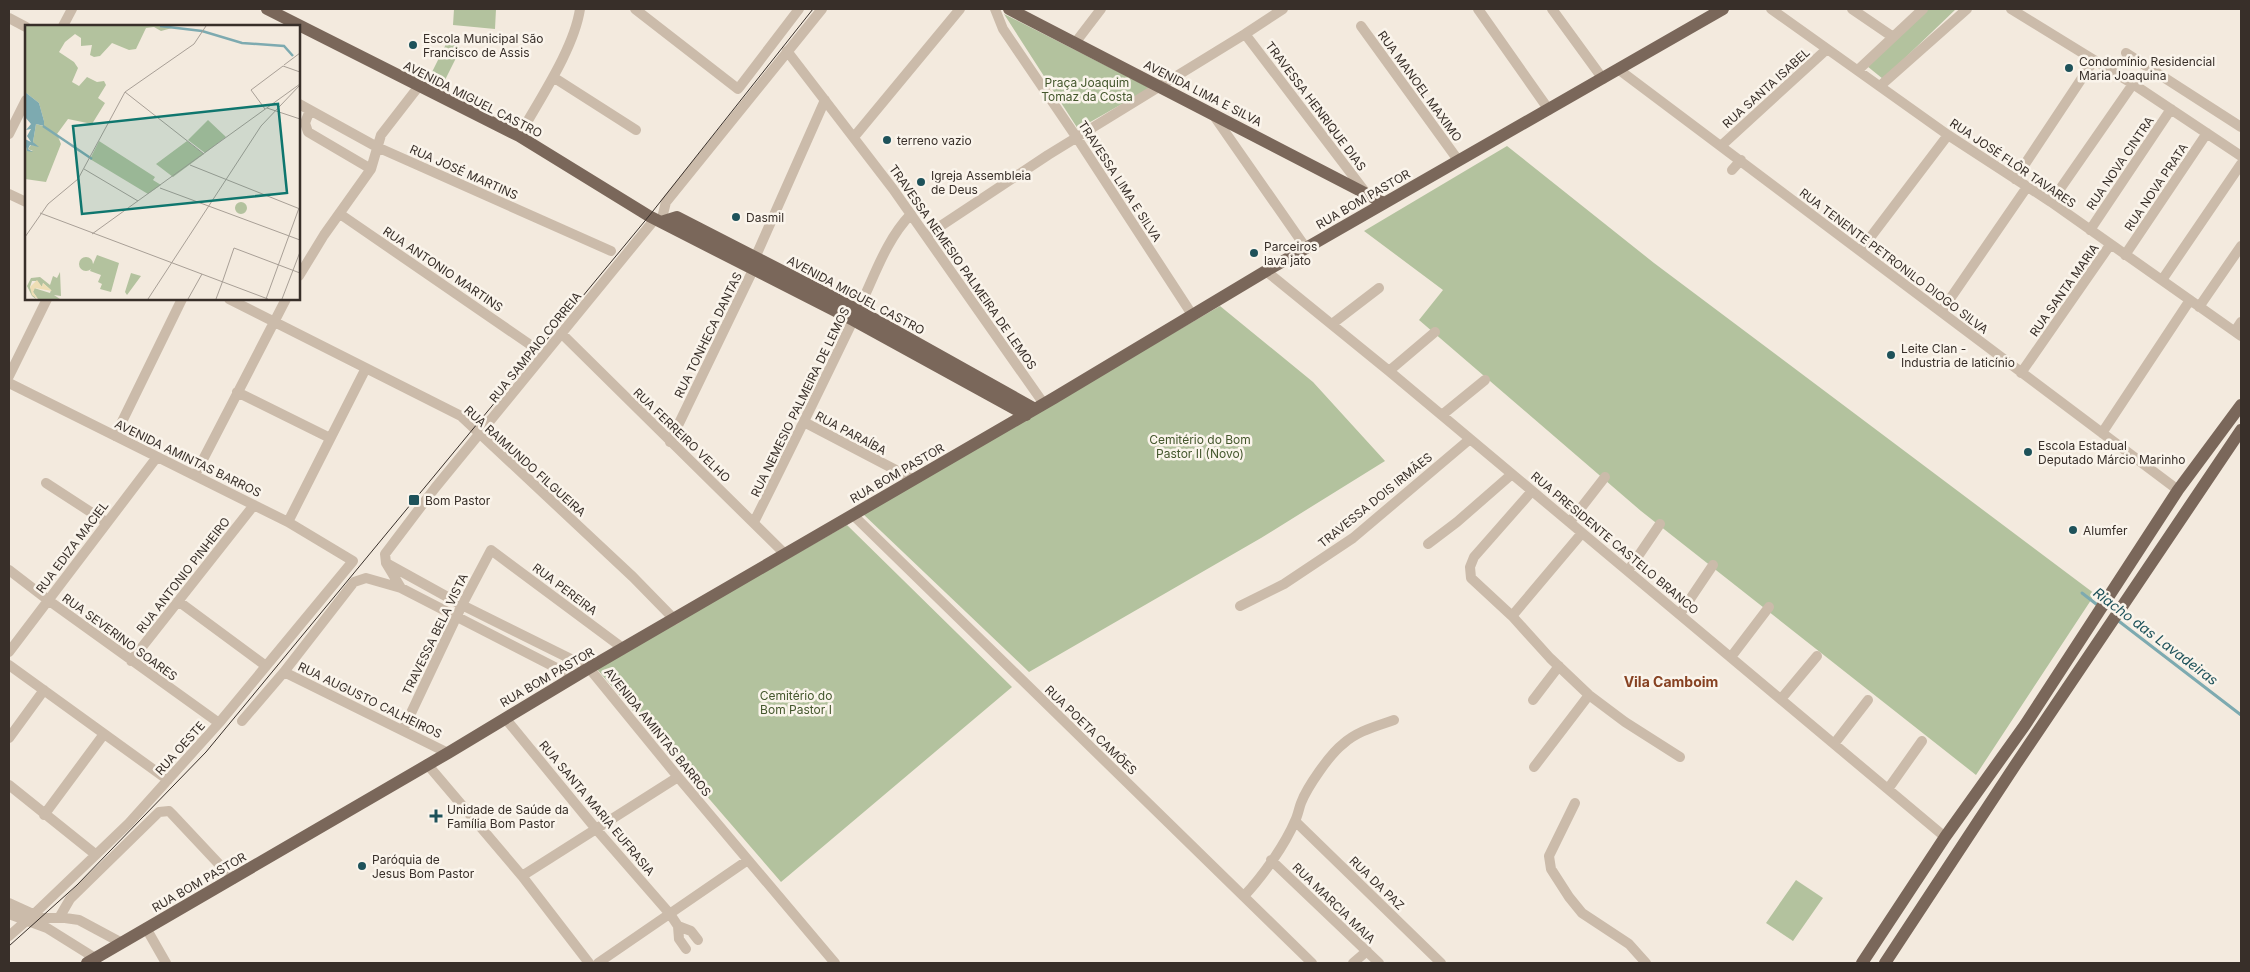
<svg xmlns="http://www.w3.org/2000/svg" width="2250" height="972" viewBox="0 0 2250 972" font-family="Inter,sans-serif">
	<style>
		.green { fill: #b3c29e }
		.lines { fill: none; stroke-linecap: round; stroke-linejoin: round }
		.stream { stroke: #7daab0; stroke-width: 3 }
		.minor { stroke: #cbbbaa; stroke-width: 10 }
		.major { stroke: #7a675a; stroke-width: 12 }
		.tram { stroke: #382f29; stroke-width: 1 }
		.poi-dot { fill: #1e525a; stroke: #faf4eb; stroke-width: 2 }
		.labels { text-anchor: middle; dominant-baseline: central; stroke-width: 5; stroke-linejoin: round; paint-order: stroke }
		.poi-label { font-size: 12px; fill: #382f29; stroke: #faf4eb; text-anchor: start }
		.park-label { font-size: 12px; fill: #44572d; stroke: #faf4eb }
		.street-label { font-size: 12px; fill: #382f29; stroke: #faf4eb }
		.water-label { font-size: 14px; font-style: italic; fill: #1e525a; stroke: #faf4eb }
		.neighbourhood-label { font-size: 14px; font-weight: bold; fill: #874222; stroke: #faf4eb }
		.inset-river { fill: none; stroke: #7daab0; stroke-width: 2.5 }
		.inset-road { fill: none; stroke: #a89f96; stroke-width: 1 }
		.view { fill: #0f766e; fill-opacity: 0.15; stroke: #0f766e; stroke-width: 2.5 }
		.inset-edge { fill: none; stroke: #382f29; stroke-width: 2.5 }
	</style>
	<rect width="100%" height="100%" fill="#f3eade"/>
	<path class="green" d="M454,9H496L495,29L453,25Z
		M1927,9H1956L1883,79L1867,66Z
		M1004,14L1150,88L1078,129Z
		M447,42L461,48L445,80L431,74Z
		M1507,146L1654,263L2095,594L1976,775L1641,511L1419,320L1443,290L1364,231Z
		M1220,306L1313,382L1385,461L1261,538L1029,672L862,513Z
		M847,525L1012,687L781,882L596,668Z
		M1796,880L1823,898L1793,941L1766,923Z"/>
	<g class="lines">
		<path class="stream" d="M2082,593L2100,607
			M2116,619L2241,715"/>
		<path class="minor" d="M635,9L738,89L799,9
			M995,9L1003,29L1077,138L1193,316
			M1478,9L1549,110
			M1552,9L1603,79
			M1771,9L1948,135L2051,202L2241,336
			M1852,9L1893,37
			M2011,9L2133,84L2241,156
			M9,18L26,27
			M63,26L72,9
			M1361,26L1458,160
			M1245,34L1366,193
			M1075,43L1101,9
			M787,51L893,189L1044,404
			M2126,53L2241,127
			M1618,69L2178,490
			M1858,70L1923,9
			M553,77L636,130
			M1880,86L1967,9
			M299,104L377,147L611,251
			M310,110L305,123L308,132L371,169
			M1214,116L1306,248
			M9,134L26,100
			M519,136C539,100 574,49 580,9
			M854,137L960,9
			M1722,145L1827,49
			M1732,170L1741,160
			M2015,179L2094,60
			M9,194L26,202
			M2051,202L2133,84
			M340,214L532,346
			M661,222L666,202L822,9
			M2090,230L2171,109
			M927,235L1048,155L1245,34L1283,9
			M1860,251L1948,135
			M2125,255L2207,133
			M1266,271L1389,371L1945,837
			M299,276L324,235L371,169L381,135L419,86
			M2162,280L2241,164
			M229,299L461,416L633,577L675,620
			M2199,307L2241,246
			M1941,312L2027,187
			M1332,324L1379,288
			M2235,331L2241,322
			M561,333L785,554
			M1389,371L1435,332
			M2021,373L2110,245
			M9,376L47,299
			M9,383L288,522L353,561L219,723L129,823L33,915L9,936
			M237,392L330,438
			M1442,415L1485,380
			M804,422L913,479
			M2102,433L2190,300
			M115,436L182,299
			M670,442L753,270L755,258L825,100
			M195,475L286,299
			M46,483L106,522
			M1532,491L1474,557L1470,567L1471,578L1512,616L1550,658L1589,695L1625,722L1680,757
			M853,515L1312,963
			M288,522L366,368
			M754,522C789,452 824,381 858,310C874,278 885,241 911,214
			M1570,522L1605,477
			M1428,544L1457,522L1512,474
			M386,563L462,605L589,668L678,777L835,963
			M9,570L48,600L219,723
			M1628,571L1660,524
			M401,588L386,563L385,554L435,488L655,219
			M178,601L266,666
			M1240,606L1284,584L1353,538L1470,439
			M1680,614L1713,565
			M1512,616L1582,533
			M9,652L157,457
			M1731,657L1769,607
			M131,661L254,505
			M9,665L168,780
			M284,672L354,582L366,578L401,588L574,677
			M1781,699L1817,656
			M1533,700L1559,666
			M505,718L596,829L670,914L678,926L691,931L698,940
			M242,721L284,672L448,753
			M403,730L462,605L491,550L624,649
			M9,738L44,690
			M1834,744L1868,700
			M427,764L522,876L589,963
			M1534,767L1589,695
			M9,785L95,854
			M1888,789L1922,741
			M1575,803L1549,856L1551,869L1569,897L1582,913L1629,944L1646,963
			M44,815L104,734
			M1295,821L1441,963
			M1271,860L1379,963
			M522,876L678,777
			M1244,896C1262,877 1285,845 1295,821C1298,815 1299,808 1301,803C1307,787 1330,754 1343,744C1357,731 1377,726 1394,720
			M9,903L42,918H65L79,920L120,942
			M9,914L47,928L95,958
			M59,918L70,899L159,812L169,811L172,814L233,879
			M678,926L679,939L686,949
			M146,928L166,963
			M598,963L748,860
			M1353,963L1367,951"/>
		<path class="major" d="M267,9L519,136L649,216L853,320L1026,415
			M1009,9L1384,203
			M661,222L677,217L858,310L1035,409
			M87,963L448,753L589,668L1054,398L1266,271L1723,9
			M1862,963L1945,837L2025,725L2178,490L2241,405
			M1885,963L2016,764L2241,430"/>
		<path class="tram" d="M9,946L77,885L206,752L649,216L813,9"/>
	</g>
	<g class="poi-dot">
		<circle cx="413" cy="45" r="5"/>
		<circle cx="2069" cy="68" r="5"/>
		<circle cx="887" cy="140" r="5"/>
		<circle cx="921" cy="182" r="5"/>
		<circle cx="736" cy="217" r="5"/>
		<circle cx="1254" cy="253" r="5"/>
		<circle cx="1891" cy="355" r="5"/>
		<circle cx="2028" cy="452" r="5"/>
		<rect x="408" y="494" width="12" height="12" rx="2.5"/>
		<circle cx="2073" cy="530" r="5"/>
		<path d="M433.5 808.5h5v5h5v5h-5v5h-5v-5h-5v-5h5z"/>
		<circle cx="362" cy="866" r="5"/>
	</g>
	<g class="labels">
		<g class="poi-label">
			<text x="423" y="38">Escola Municipal São<tspan x="423" dy="14">Francisco de Assis</tspan></text>
			<text x="2079" y="61">Condomínio Residencial<tspan x="2079" dy="14">Maria Joaquina</tspan></text>
			<text x="897" y="140">terreno vazio</text>
			<text x="931" y="175">Igreja Assembleia<tspan x="931" dy="14">de Deus</tspan></text>
			<text x="746" y="217">Dasmil</text>
			<text x="1264" y="246">Parceiros<tspan x="1264" dy="14">lava jato</tspan></text>
			<text x="1901" y="348">Leite Clan -<tspan x="1901" dy="14">Industria de laticínio</tspan></text>
			<text x="2038" y="445">Escola Estadual<tspan x="2038" dy="14">Deputado Márcio Marinho</tspan></text>
			<text x="425" y="500">Bom Pastor</text>
			<text x="2083" y="530">Alumfer</text>
			<text x="447" y="809">Unidade de Saúde da<tspan x="447" dy="14">Família Bom Pastor</tspan></text>
			<text x="372" y="859">Paróquia de<tspan x="372" dy="14">Jesus Bom Pastor</tspan></text>
		</g>
		<g class="park-label">
			<text x="1087" y="82">Praça Joaquim<tspan x="1087" dy="14">Tomaz da Costa</tspan></text>
			<text x="1200" y="439">Cemitério do Bom<tspan x="1200" dy="14">Pastor II (Novo)</tspan></text>
			<text x="796" y="695">Cemitério do<tspan x="796" dy="14">Bom Pastor I</tspan></text>
		</g>
		<g class="street-label">
			<text transform="translate(1420 86) rotate(54)">RUA MANOEL MAXIMO</text>
			<text transform="translate(1766 88) rotate(-42)">RUA SANTA ISABEL</text>
			<text transform="translate(1203 93) rotate(27)">AVENIDA LIMA E SILVA</text>
			<text transform="translate(473 99) rotate(27)">AVENIDA MIGUEL CASTRO</text>
			<text transform="translate(1316 106) rotate(53)">TRAVESSA HENRIQUE DIAS</text>
			<text transform="translate(2013 163) rotate(34)">RUA JOSÉ FLÔR TAVARES</text>
			<text transform="translate(2120 163) rotate(-56)">RUA NOVA CINTRA</text>
			<text transform="translate(464 172) rotate(24)">RUA JOSÉ MARTINS</text>
			<text transform="translate(1120 181) rotate(57)">TRAVESSA LIMA E SILVA</text>
			<text transform="translate(2156 187) rotate(-56)">RUA NOVA PRATA</text>
			<text transform="translate(1363 199) rotate(-30)">RUA BOM PASTOR</text>
			<text transform="translate(1894 261) rotate(37)">RUA TENENTE PETRONILO DIOGO SILVA</text>
			<text transform="translate(963 267) rotate(55)">TRAVESSA NEMESIO PALMEIRA DE LEMOS</text>
			<text transform="translate(443 269) rotate(34)">RUA ANTONIO MARTINS</text>
			<text transform="translate(2064 290) rotate(-55)">RUA SANTA MARIA</text>
			<text transform="translate(856 295) rotate(28)">AVENIDA MIGUEL CASTRO</text>
			<text transform="translate(708 335) rotate(-64)">RUA TONHECA DANTAS</text>
			<text transform="translate(535 347) rotate(-51)">RUA SAMPAIO CORREIA</text>
			<text transform="translate(800 402) rotate(-64)">RUA NEMESIO PALMEIRA DE LEMOS</text>
			<text transform="translate(851 433) rotate(28)">RUA PARAÍBA</text>
			<text transform="translate(682 435) rotate(44)">RUA FERREIRO VELHO</text>
			<text transform="translate(188 458) rotate(26)">AVENIDA AMINTAS BARROS</text>
			<text transform="translate(525 461) rotate(42)">RUA RAIMUNDO FILGUEIRA</text>
			<text transform="translate(897 473) rotate(-30)">RUA BOM PASTOR</text>
			<text transform="translate(1375 500) rotate(-39)">TRAVESSA DOIS IRMÃES</text>
			<text transform="translate(1615 543) rotate(40)">RUA PRESIDENTE CASTELO BRANCO</text>
			<text transform="translate(72 547) rotate(-53)">RUA EDIZA MACIEL</text>
			<text transform="translate(183 575) rotate(-52)">RUA ANTONIO PINHEIRO</text>
			<text transform="translate(565 589) rotate(37)">RUA PEREIRA</text>
			<text transform="translate(435 634) rotate(-64)">TRAVESSA BELA VISTA</text>
			<text transform="translate(120 637) rotate(36)">RUA SEVERINO SOARES</text>
			<text transform="translate(547 677) rotate(-30)">RUA BOM PASTOR</text>
			<text transform="translate(370 700) rotate(26)">RUA AUGUSTO CALHEIROS</text>
			<text transform="translate(1091 730) rotate(44)">RUA POETA CAMÕES</text>
			<text transform="translate(658 732) rotate(51)">AVENIDA AMINTAS BARROS</text>
			<text transform="translate(180 748) rotate(-48)">RUA OESTE</text>
			<text transform="translate(597 808) rotate(50)">RUA SANTA MARIA EUFRASIA</text>
			<text transform="translate(199 882) rotate(-30)">RUA BOM PASTOR</text>
			<text transform="translate(1377 883) rotate(44)">RUA DA PAZ</text>
			<text transform="translate(1334 903) rotate(44)">RUA MARCIA MAIA</text>
		</g>
		<g class="water-label">
			<text transform="translate(2156 636) rotate(37)">Riacho das Lavadeiras</text>
		</g>
		<g class="neighbourhood-label">
			<text x="1671" y="681">Vila Camboim</text>
		</g>
	</g>
	<g transform="translate(25 25)">
		<rect width="275" height="275" fill="#f3eade"/>
		<path d="M0,1H140L147,3L136,6L129,2L121,3L111,24L104,25L87,18L75,31L69,32L65,30L67,20L56,21V13L50,9L40,17L34,27L49,37L53,43L47,57L54,61L62,52L72,57L79,56L81,60L73,73L80,78L67,99L43,94L32,109L36,119L21,157L0,154V118L2,126H8L3,124L6,120L11,121L8,117L11,99L18,101L19,96L14,78L0,67ZM183,95L201,112L180,128L163,115ZM74,116L130,152L128,155L136,160L123,169L65,134ZM162,116L179,129L148,152L131,139ZM210 183a6 6 0 1 1 12 0a6 6 0 1 1-12 0ZM72,230L94,238L86,267L75,264L77,259L73,257L76,250L65,246ZM54 239a7 7 0 1 1 14 0a7 7 0 1 1-14 0ZM35,247L36,271L29,270L35,274H13L8,267L9,263L25,268L26,265L18,258L17,262L12,256H7L5,262L11,274L7,271L2,261L6,253L15,252L25,260L28,251L32,253ZM106,248L116,251L102,270L100,267Z" fill="#b3c29e"/>
		<path d="M12,255L17,262L18,258L27,266L10,263L8,267L13,274L7,270L5,262Z" fill="#eedeb5"/>
		<path d="M0,67L14,78L19,96V101L11,99L8,117L14,122L5,120L3,124L8,127L2,126L0,118V114L6,117L2,111L6,104L1,105L6,99L0,92Z" fill="#7daab0"/>
		<path class="inset-river" d="M135,1L177,6L217,18L259,21L268,31M18,101L67,134"/>
		<path class="inset-road" d="M259,40L275,28M258,41L275,47M100,67L179,129M242,83L275,94M240,84L226,65L258,41M165,140L275,184M59,144L113,176M135,163L275,215M15,188L243,274M67,209L275,59M0,212L23,179L53,154L100,67L169,19L181,1M197,258L209,223L275,248M123,274L236,101L275,60M163,274L177,249M191,274L197,258M241,274L274,183M257,274L275,227"/>
		<path class="view" d="M253,79L262,168L57,189L48,101Z"/>
		<rect width="275" height="275" class="inset-edge"/>
	</g>
	<rect width="2250" height="972" fill="none" stroke="#382f29" stroke-width="20"/>
</svg>
